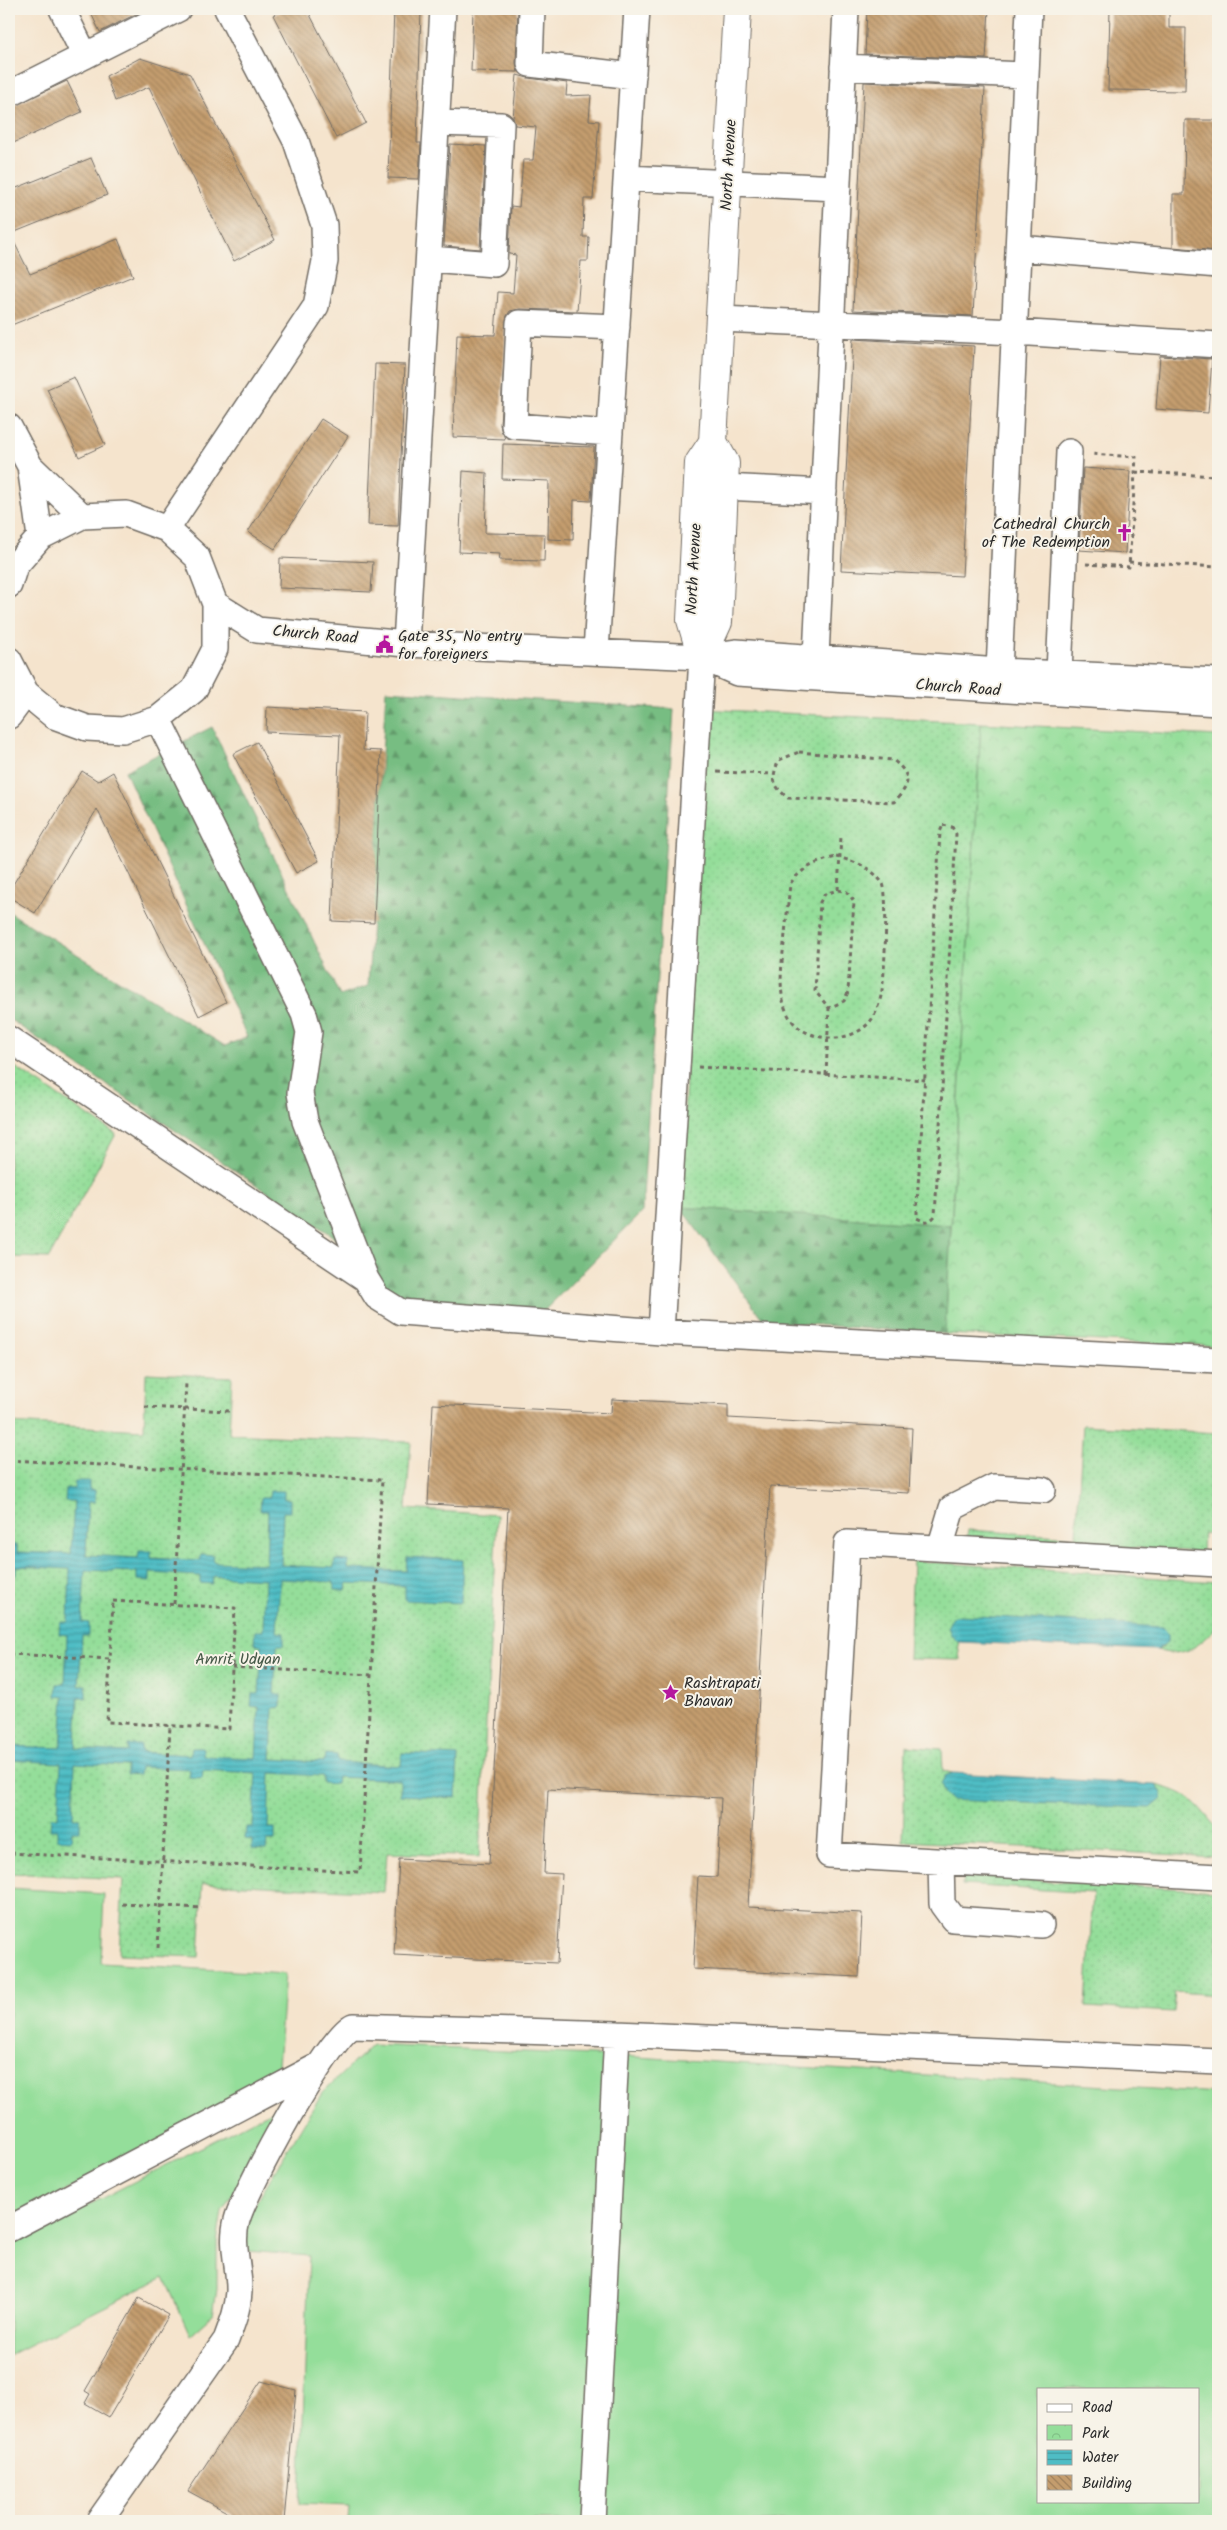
<svg xmlns="http://www.w3.org/2000/svg" width="1227" height="2530" viewBox="0 0 1227 2530" font-family="Kalam,sans-serif">
	<style>
		.grass { fill: #94de9a; stroke: #608462; fill-rule: evenodd }
		.forest { fill: url(#forest-firs); stroke: #517456 }
		.park { fill: url(#park-crowns); stroke: #608462 }
		.garden { fill: url(#garden-dots); stroke: #608462 }
		.water { fill: url(#water-rules); stroke: #3d7478; fill-rule: evenodd }
		.building { fill: url(#building-back-hatch) }
		.lines { fill: none; stroke-linecap: round; stroke-linejoin: round }
		.minor-casing { stroke: #726c64; stroke-width: 28 }
		.major-casing { stroke: #726c64; stroke-width: 30 }
		.path { stroke: #726c64; stroke-width: 3; stroke-dasharray: 4 4; stroke-linecap: butt }
		.minor { stroke: #fff; stroke-width: 25 }
		.major { stroke: #fff; stroke-width: 28 }
		.labels { text-anchor: middle; dominant-baseline: central; stroke-width: 4; stroke-linejoin: round; paint-order: stroke }
		.street-label { font-size: 16px; fill: #2b2b2b; stroke: #f7f3e8 }
		.poi-label { font-size: 16px; fill: #2b2b2b; stroke: #f7f3e8; text-anchor: start }
		.park-label { font-size: 16px; fill: #455847; stroke: #f7f3e8 }
	</style>
	<defs>
		<pattern id="forest-firs" width="22" height="20" patternUnits="userSpaceOnUse" patternTransform="scale(1.25)"><rect width="22" height="20" fill="#77bd82"/><path d="M5 1l3.5 6h-7zM16 11l3.5 6h-7z" fill="#629a6b"/></pattern>
		<pattern id="park-crowns" width="20" height="18" patternUnits="userSpaceOnUse" patternTransform="scale(1.25)"><rect width="20" height="18" fill="#94de9a"/><path d="M2 6a3 3 0 1 1 6 0M12 15a3 3 0 1 1 6 0" fill="none" stroke="#80bf85"/></pattern>
		<pattern id="garden-dots" width="8" height="8" patternUnits="userSpaceOnUse" patternTransform="scale(1.25)"><rect width="8" height="8" fill="#94de9a"/><path d="M2 2h.1M6 6h.1" fill="none" stroke="#80bf85" stroke-width="1.8" stroke-linecap="round"/></pattern>
		<pattern id="water-rules" width="6" height="5" patternUnits="userSpaceOnUse" patternTransform="scale(1.25)"><rect width="6" height="5" fill="#4fbdc5"/><path d="M0 2.5h6" fill="none" stroke="#429aa0"/></pattern>
		<pattern id="building-back-hatch" width="6" height="6" patternUnits="userSpaceOnUse" patternTransform="scale(1.25)"><rect width="6" height="6" fill="#c49d6e"/><path d="M-1 5l2 2M0 0l6 6M5-1l2 2" fill="none" stroke="#9f805b"/></pattern>
	</defs>
	<rect width="100%" height="100%" fill="#f7f3e8"/>
	<filter id="ink" filterUnits="userSpaceOnUse"><feTurbulence type="fractalNoise" baseFrequency=".02" numOctaves="2"/><feDisplacementMap in="SourceGraphic" scale="10" xChannelSelector="R" yChannelSelector="G"/><feConvolveMatrix kernelMatrix="1 2 1 2 8 2 1 2 1" color-interpolation-filters="sRGB"/></filter>
	<filter id="wash" filterUnits="userSpaceOnUse"><feTurbulence type="fractalNoise" baseFrequency=".0096" numOctaves="4" result="noise"/><feDisplacementMap in="SourceGraphic" scale="20" xChannelSelector="R" yChannelSelector="G"/><feGaussianBlur stdDeviation="1.12" result="paint"/><feColorMatrix in="noise" values="0 0 0 0 0 0 0 0 0 0 0 0 0 0 0 0 0 1.4 0 .05"/><feComposite in="paint" operator="in"/></filter>
	<g filter="url(#wash)">
		<rect width="100%" height="100%" fill="#f5e4cd"/>
		<path class="grass" d="M9,1888L104,1894L101,1963L285,1974L278,2066L258,2092L9,2220Z
			M372,2045L637,2057L1218,2093V2521H348L349,2506L300,2504L309,2256L247,2251L242,2241L249,2214L322,2093ZM1038,2389H1198V2501H1038Z
			M293,2100L222,2211L217,2242V2289L213,2315L190,2335L164,2277L9,2355V2246Z"/>
		<path class="forest" d="M386,690L674,709L642,1212L541,1314L396,1301L331,1235L9,1019V912L225,1046L247,1037L125,771L212,727L340,996L368,986Z
			M680,1207L951,1225L945,1334L764,1321Z"/>
		<path class="park" d="M981,723L1218,736V1346L945,1334Z"/>
		<path class="garden" d="M703,709L981,723L951,1225L680,1207Z
			M9,1063L116,1134L49,1258L9,1257Z
			M146,1373L232,1377L229,1434L411,1442L406,1509L497,1515L479,1857L387,1853L384,1892L203,1883L199,1957L119,1954L123,1879L9,1873V1423L144,1430Z
			M1083,1425L1218,1433V1535L1203,1534L1202,1552L967,1537L968,1530L1076,1537Z
			M913,1561L1218,1582V1624C1205,1644 1181,1660 1157,1650L1164,1647L951,1635L958,1642L960,1660L909,1659Z
			M906,1746L942,1749L943,1771L953,1773L945,1776L1162,1793L1156,1785C1189,1793 1194,1801 1215,1826H1218V1857L903,1841Z
			M963,1876L1218,1891V1995L1175,1992L1173,2012L1086,2007L1093,1893L962,1885Z"/>
		<path class="water" d="M75,1481H89V1489L95,1490V1502H88L86,1555L138,1558L139,1551H151V1558L200,1561L201,1554L213,1555L214,1562L266,1564L268,1511H260L261,1498H269L270,1491H284V1499H290V1512H283L281,1565L334,1568L335,1560L348,1561V1569L406,1571L407,1557L463,1560L461,1603L405,1600V1586L347,1583L346,1590H334V1582L280,1579L277,1632L284,1633V1645H277L274,1694L281,1695V1707L273,1708L271,1759L324,1762L325,1754L337,1755L338,1762L401,1766L402,1753L458,1756L456,1798L400,1795V1780L337,1777L336,1784L323,1783V1776L270,1773L268,1828H275V1841H267L266,1850L252,1849V1840L245,1839L246,1827H253L256,1773L203,1770L202,1778L189,1777L190,1769L140,1767L139,1775L127,1774V1766L75,1763L73,1818H80V1831H72L71,1840L57,1839V1830H50L51,1817H58L61,1763L9,1760V1746L61,1748L64,1697L56,1696L57,1684H65L67,1635L59,1634L60,1622H68L70,1569L16,1566V1575L9,1574V1545H17V1552L71,1554L74,1501H65L66,1488L74,1489ZM85,1570L137,1572V1580L150,1581V1573L200,1576V1583L212,1584L213,1576L265,1579L263,1631H255L254,1644L262,1645L259,1694H252L251,1706L259,1707L256,1758L203,1756V1748H191L190,1755L141,1752V1745H128V1752L76,1749L78,1698H86V1685H79L82,1636H89V1623L82,1622Z
			M960,1615L1163,1627L1168,1634V1641L1157,1650L958,1642L951,1635L948,1626L952,1617Z
			M953,1773L1156,1785L1162,1793V1799L1151,1808L951,1800L945,1794L941,1784L945,1776Z"/>
		<g id="blocks">
			<path class="building" d="M89,9H146L100,32Z
				M286,9H307L366,123L336,138L273,15Z
				M394,9L421,10L417,143H421L419,179L388,178Z
				M473,9H518L516,63L518,72L471,71Z
				M867,9H989L986,59L865,54Z
				M1110,9H1169V28H1186L1185,91L1108,90Z
				M140,58L190,74L275,240L234,261L149,87L115,101L106,76Z
				M517,75L528,78L567,83L566,96L591,95L589,120L599,121L593,199H584L583,237H589L588,261H581L577,311L520,309L510,311L507,316L500,425L505,439L453,437L457,334L495,335L498,292L513,293L516,255L509,254L511,206L519,207L523,160H533L536,127L515,125L513,118Z
				M67,81L82,112L9,145V108Z
				M864,82L985,88L973,316L853,310Z
				M1185,120H1218V251L1173,247V194H1184Z
				M450,144L486,146L480,249L444,246Z
				M91,158L107,195L10,234L30,274L118,239L133,276L9,326V191Z
				M853,339L974,346L962,576L841,570Z
				M1160,356L1212,359L1208,413L1156,409Z
				M375,364L405,365L398,526L368,525Z
				M74,377L105,445L79,457L47,389Z
				M321,419L348,436L275,549L248,532Z
				M503,444L594,447L591,501L574,500L573,540L548,539L549,481L502,479Z
				M1083,468L1130,471L1125,553L1079,550Z
				M463,471L487,473L485,533L545,534L544,561L499,560L500,554L459,552Z
				M280,558L373,562L371,592L279,588Z
				M267,707L365,712L363,750L381,751L374,923L332,921L340,735L266,732Z
				M257,742L319,861L296,873L233,754Z
				M82,771L98,781L113,772L226,1002L199,1016L97,809L35,913L9,897V891Z
				M612,1399L728,1405V1418L912,1428L909,1493L770,1486L748,1907L862,1913L859,1977L693,1969L698,1876L717,1877L721,1798L548,1789L544,1873L562,1874L557,1963L394,1955L399,1859L489,1864L508,1508L428,1504L433,1404L611,1413Z
				M139,2298L169,2315L109,2417L85,2403L90,2394L85,2391Z
				M261,2381L296,2390L284,2521H264L236,2517L188,2491Z"/>
		</g>
	</g>
	<g filter="url(#ink)">
		<use href="#blocks" fill-opacity="0" stroke="#726c64" stroke-width="1"/>
		<g class="lines">
			<defs>
				<path id="minor" d="M62,9L85,56
					M532,9L530,64L633,76
					M843,67L1026,75
					M9,94L178,9
					M627,178L838,188
					M1019,248L1218,265
					M429,259L494,264L501,125L437,123
					M720,319L1015,332L1218,345
					M9,427L30,466L82,516
					M610,433L514,426L519,323L617,327
					M30,466L40,537
					M724,487L824,492
					M167,529L316,306L325,261L324,225L296,141L227,9
					M9,585L15,566L40,537L82,516L126,514L167,529L197,557L215,604V649L194,690L158,719L123,730L87,728L54,716L26,693L9,660
					M215,604L257,630L406,644L702,657L736,652L999,671L1218,681
					M406,644L443,9
					M596,651L637,9
					M702,657L737,673L1218,703
					M816,657L846,9
					M999,671L1029,9
					M1059,673L1069,452
					M9,716L26,693
					M158,719L304,1014L309,1032L300,1093L305,1121L366,1279
					M9,1039L366,1279L377,1297L401,1312L661,1332L1218,1360
					M661,1332L702,657
					M940,1548L952,1508L994,1487L1043,1490
					M1218,1564L847,1543L829,1855L1218,1877
					M941,1861L942,1904L953,1919L1041,1925
					M9,2229L318,2066
					M99,2521L226,2340C232,2324 238,2309 239,2292C240,2268 230,2245 237,2220C245,2190 328,2037 353,2026L617,2034L1218,2061
					M592,2521L617,2034"/>
				<path id="major" d="M702,657L691,620L699,463L713,442L737,9
					M702,657L718,622L725,463L713,442"/>
			</defs>
			<use href="#minor" class="minor-casing"/>
			<use href="#major" class="major-casing"/>
			<path class="path" d="M1135,472L1218,476
				M1129,562L1218,567
				M1086,564L1129,567L1136,457L1090,454
				M799,752L893,760C913,776 910,785 894,802L788,798C772,785 771,778 779,760Z
				M717,772L773,774
				M943,825L952,827L956,834L935,1216C929,1223 925,1222 917,1218V1203L940,832Z
				M836,857C854,861 872,867 883,884C888,893 885,976 882,990C881,998 877,1012 872,1019C863,1032 845,1039 829,1038C774,1033 779,985 784,944C786,924 788,904 790,884C802,867 817,862 836,857Z
				M838,890L847,892L854,901L848,992L844,1001L829,1008L815,991L820,902L825,894Z
				M838,890L841,836
				M698,1067L925,1080
				M826,1075L829,1008
				M145,1407L230,1411
				M9,1460L382,1480L360,1872L9,1853
				M113,1601L235,1608L229,1729L107,1722Z
				M174,1604L186,1383
				M9,1654L110,1659
				M232,1667L371,1675
				M122,1904L202,1908
				M158,1948L170,1726"/>
			<use href="#minor" class="minor"/>
			<use href="#major" class="major"/>
		</g>
	</g>
	<defs>
		<symbol id="church-bare" viewBox="-9 -9 18 18"><path d="M-1.2-6h2.4v3.5h3.3v2.4h-3.3V6h-2.4V-.1h-3.3v-2.4h3.3Z" fill="#b5179e" stroke="#f7f3e8" stroke-width="2.5" paint-order="stroke"/></symbol>
		<symbol id="civic-bare" viewBox="-9 -9 18 18"><path d="M-.6-6.5H3V-4.5H.6V-3L4-1V1h2V6H-6V1h2V-1L-.6-3ZM-1.2 2.5V6h2.4V2.5Z" fill="#b5179e" stroke="#f7f3e8" stroke-width="2.5" paint-order="stroke"/></symbol>
		<symbol id="sight-bare" viewBox="-9 -9 18 18"><path d="M0-6L1.8-2.2L6-1.7L2.9 1.2L3.7 5.4L0 3.3L-3.7 5.4L-2.9 1.2L-6-1.7L-1.8-2.2Z" fill="#b5179e" stroke="#f7f3e8" stroke-width="2.5" paint-order="stroke"/></symbol>
	</defs>
	<g fill-rule="evenodd">
		<use href="#church-bare" x="1112" y="520" width="25" height="25"/>
		<use href="#civic-bare" x="372" y="632" width="25" height="25"/>
		<use href="#sight-bare" x="658" y="1680" width="25" height="25"/>
	</g>
	<g class="labels">
		<g class="street-label">
			<text transform="translate(729 165) rotate(-87)">North Avenue</text>
			<text transform="translate(694 569) rotate(-87)">North Avenue</text>
			<text transform="translate(315 635) rotate(5)">Church Road</text>
			<text transform="translate(958 688) rotate(4)">Church Road</text>
		</g>
		<g class="poi-label">
			<text x="1110" y="524" text-anchor="end">Cathedral Church<tspan x="1110" dy="18">of The Redemption</tspan></text>
			<text x="398" y="636">Gate 35, No entry<tspan x="398" dy="18">for foreigners</tspan></text>
			<text x="684" y="1683">Rashtrapati<tspan x="684" dy="18">Bhavan</tspan></text>
		</g>
		<g class="park-label">
			<text x="238" y="1659">Amrit Udyan</text>
		</g>
	</g>
	<rect width="1227" height="2530" fill="none" stroke="#f7f3e8" stroke-width="30"/>
	<rect x="1037" y="2388" width="162" height="115" fill="#f7f3e8" stroke="#a5a39c"/>
	<rect x="1047" y="2404" width="25" height="8" fill="#ffffff" stroke="#a5a39c"/>
	<text x="1082" y="2412" font-size="15" fill="#2b2b2b">Road</text>
	<rect x="1047" y="2425" width="25" height="15" fill="url(#park-crowns)" stroke="#a5a39c"/>
	<text x="1082" y="2438" font-size="15" fill="#2b2b2b">Park</text>
	<rect x="1047" y="2450" width="25" height="15" fill="url(#water-rules)" stroke="#a5a39c"/>
	<text x="1082" y="2462" font-size="15" fill="#2b2b2b">Water</text>
	<rect x="1047" y="2475" width="25" height="15" fill="url(#building-back-hatch)" stroke="#a5a39c"/>
	<text x="1082" y="2488" font-size="15" fill="#2b2b2b">Building</text>
</svg>
